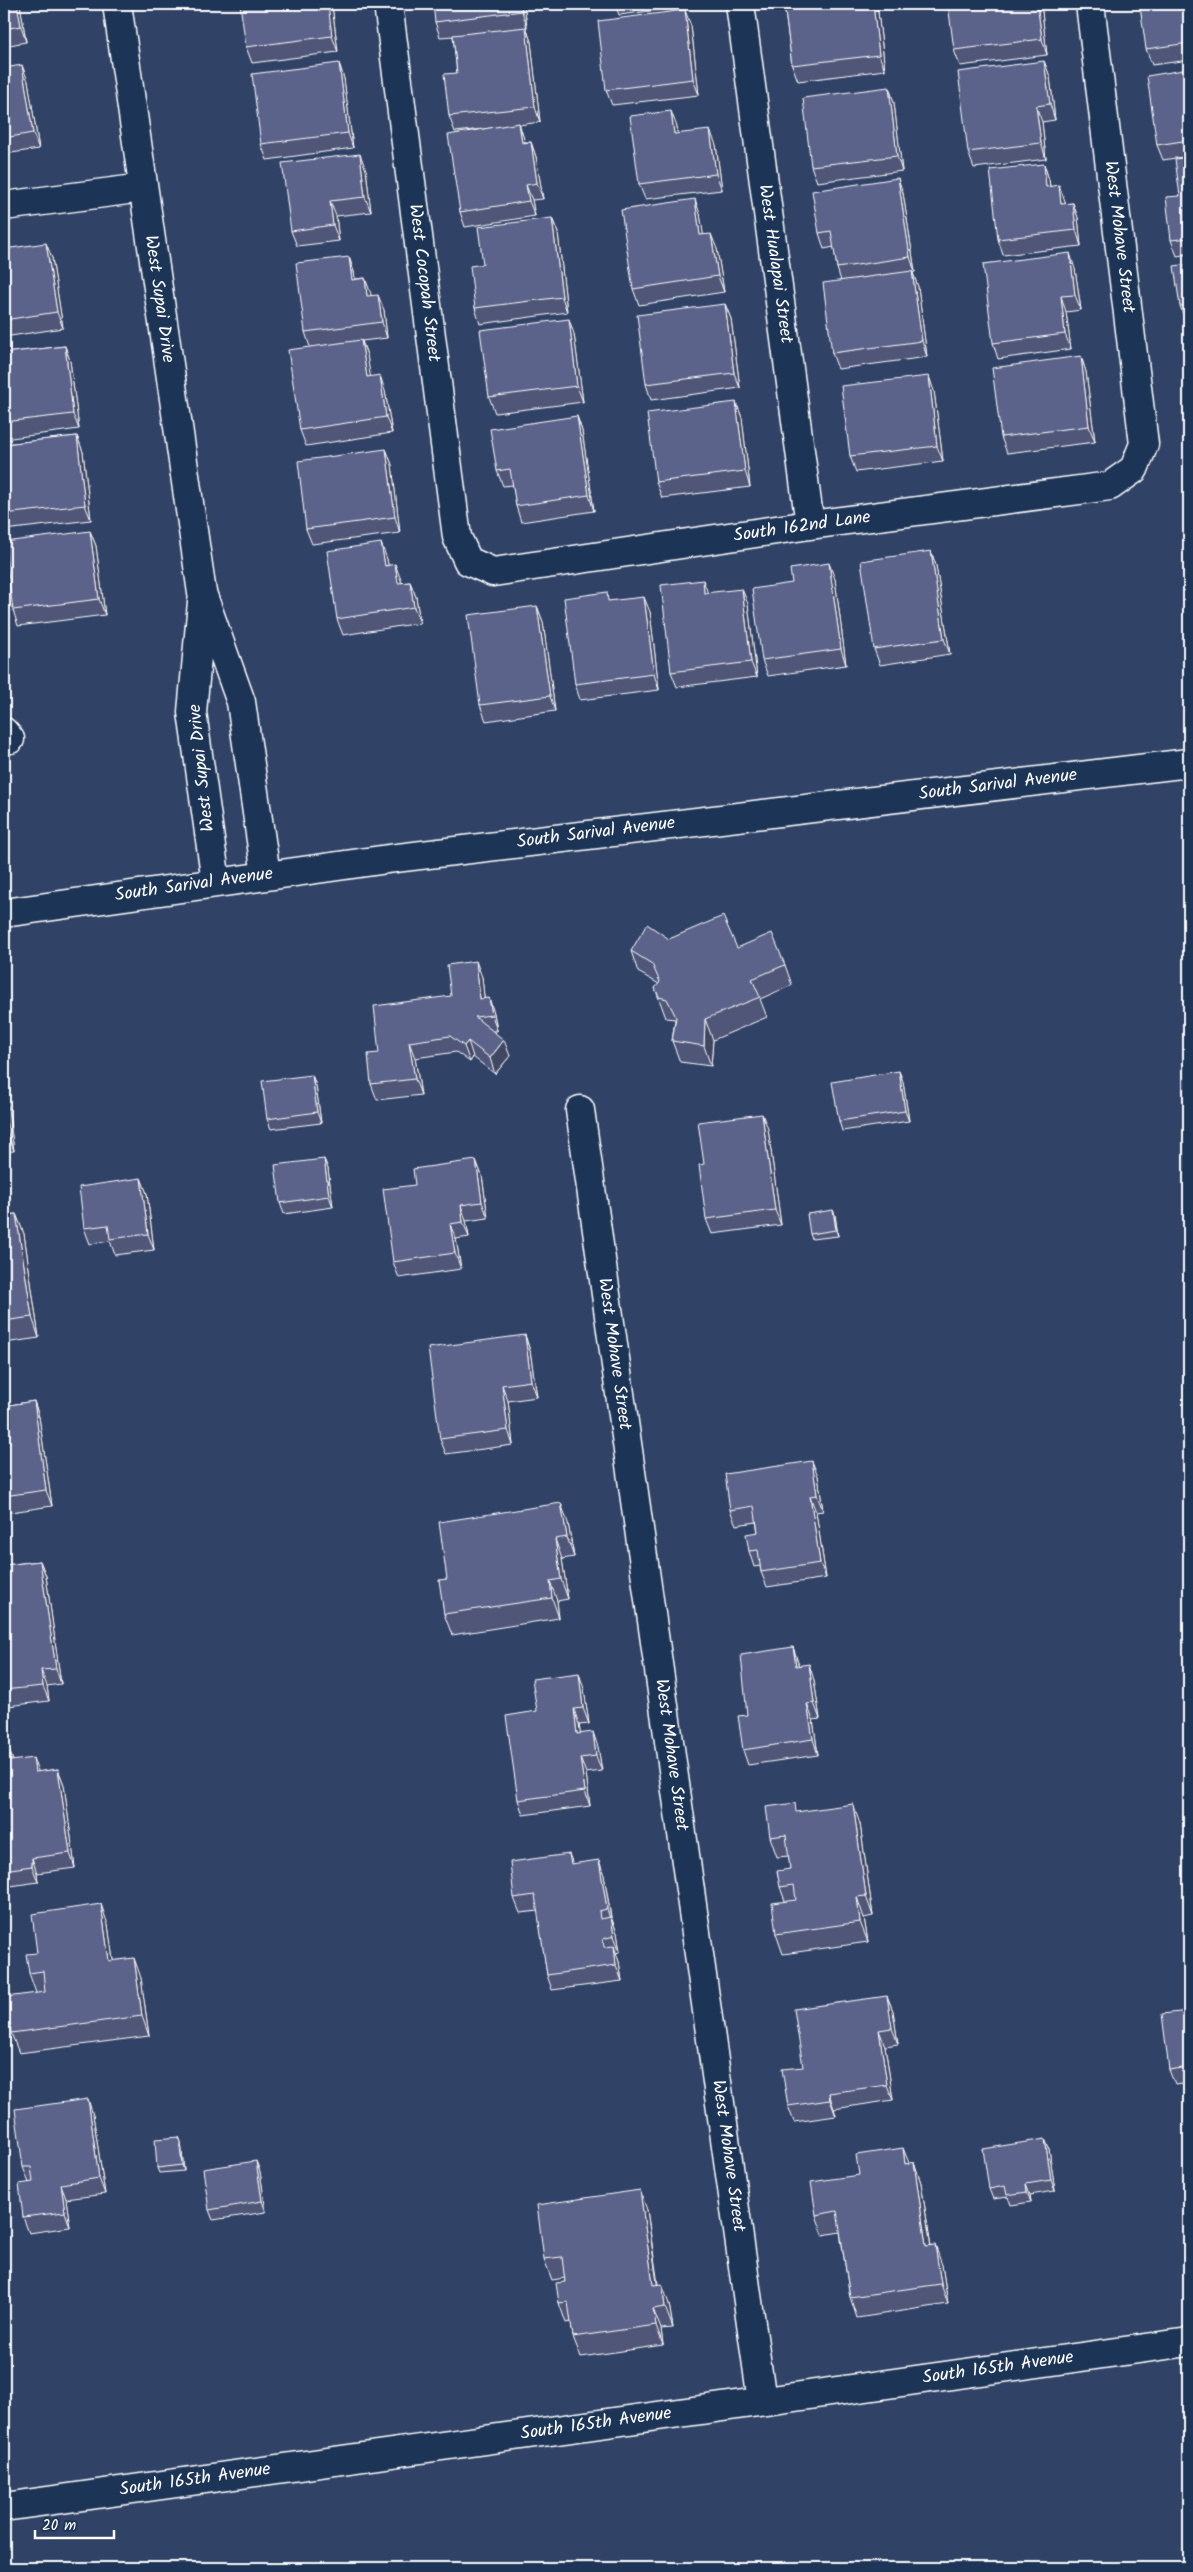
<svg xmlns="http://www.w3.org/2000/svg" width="1193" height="2572" viewBox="0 0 1193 2572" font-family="Kalam,sans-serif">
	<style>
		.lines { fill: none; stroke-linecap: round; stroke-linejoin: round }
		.minor-casing { stroke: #fff; stroke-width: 31 }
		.major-casing { stroke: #fff; stroke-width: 31 }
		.minor { stroke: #1d3557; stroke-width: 28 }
		.major { stroke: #1d3557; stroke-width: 28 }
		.wall { fill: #4f5678; stroke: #fff }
		.shaded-wall { fill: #404661; stroke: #fff }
		.building { fill: #5c648b; stroke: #fff }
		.labels { text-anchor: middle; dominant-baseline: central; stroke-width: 4; stroke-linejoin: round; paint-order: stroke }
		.street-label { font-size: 18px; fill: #fff; stroke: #1d3557 }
	</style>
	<rect width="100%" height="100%" fill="#304367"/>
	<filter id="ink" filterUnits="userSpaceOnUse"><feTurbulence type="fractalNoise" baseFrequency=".02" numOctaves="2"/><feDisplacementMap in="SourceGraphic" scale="10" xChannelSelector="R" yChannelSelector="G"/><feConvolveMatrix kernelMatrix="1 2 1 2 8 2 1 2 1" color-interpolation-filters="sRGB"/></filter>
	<g filter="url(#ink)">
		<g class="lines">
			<defs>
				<path id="minor" d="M117,4L202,593L241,702L266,875
					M388,4L457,537L468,561L493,572L810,525L1110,486L1134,469L1144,444L1090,4
					M740,4L810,525
					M4,206L143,188
					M202,602L192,712L216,882
					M4,732L10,739
					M580,1110L762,2401
					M4,2507L1189,2342"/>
				<path id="major" d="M4,913L388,859L1189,763"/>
			</defs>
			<use href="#minor" class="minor-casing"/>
			<use href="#major" class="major-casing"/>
			<use href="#minor" class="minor"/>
			<use href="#major" class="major"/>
		</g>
		<path class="wall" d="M4,4H20L26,42L4,46Z
			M524,4L527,27H526L531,42L540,122L519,125L525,142H531L536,157L543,199L532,200L535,216L465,227L460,212L492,128L455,132L449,116L457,73L453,36L440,37L435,22Z
			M615,4H689V6L619,15Z
			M784,4H877L885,70L798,81L792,65Z
			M1041,4L1047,55L960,66L954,50Z
			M1189,4V60L1152,65L1146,49Z
			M332,6L338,52L252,63L246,47Z
			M691,26L699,95L612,105L606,90Z
			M1044,61L1050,77L1055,120L1042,122L1046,159L974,168L968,152Z
			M339,63L344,79L353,148L267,160L261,144Z
			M4,68L28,81L39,149L4,154Z
			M1189,69V156L1163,160L1157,145Z
			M889,87L894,103L902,171L817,182L811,166Z
			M677,127L678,134L716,145L722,190L645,199L639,184Z
			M1189,157V254L1177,256L1171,240L1180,196Z
			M1044,164L1049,180L1050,186L1065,201V204L1073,203L1078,218L1081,246L1003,255L998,239Z
			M366,170L371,212L336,216L339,241L297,246L291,231Z
			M903,193L915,272L913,273L918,287L927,357L838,369L832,353L841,281L837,268L834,247L824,249L819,233Z
			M700,214L703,235L717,249L724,292L639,305L633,289Z
			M552,218L558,233L567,312L480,324L475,308L483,264Z
			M4,249L52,258L63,328L4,337Z
			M349,257L354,272L355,279L365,278L371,296L384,310L387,338L362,341L367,355L370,377L385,391L392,433L306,446L300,430L310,347L305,332Z
			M1189,264V321L1186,322L1180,306Z
			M1075,269L1081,310L1066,312L1071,349L998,359L993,343Z
			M725,304L731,319L740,388L651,400L646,384Z
			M574,334L583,402L495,413L489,397Z
			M65,346L70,361L79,429L4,439V353Z
			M1081,356L1086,372L1095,442L1007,453L1001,437Z
			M934,391L943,461L856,472L850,456Z
			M736,402L742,418L750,487L662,498L656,482Z
			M577,416L582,431L594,511L521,522L516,506L513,485L503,486L497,471Z
			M77,436L83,452L91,520L4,530V444Z
			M386,449L392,465L400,533L312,544L306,529Z
			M90,531L96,546L105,615L18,626L13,610Z
			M931,551L936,566L950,654L880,665L874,649Z
			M387,559L388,565L401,580V583L410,582L416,597L420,623L343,635L337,619Z
			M835,579L846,665L768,676L762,660Z
			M708,593L748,604L757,677L677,687L671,672Z
			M610,601L650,612L659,690L580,700L575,684Z
			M537,606L543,622L555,711L486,721L480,705Z
			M669,939L737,948L785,965L792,985L760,999L767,1017L713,1040L711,1066L680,1062L672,1041L675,1020V1019L666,1018L655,988L659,984L638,972L631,951Z
			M482,977L484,998L494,1013L497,1031H493L510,1056L495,1074L473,1057L470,1062L456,1052L415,1058L421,1095L377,1100L371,1084L379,1053L451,996Z
			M899,1071L903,1082L909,1121L842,1131L839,1121Z
			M312,1075L316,1086L321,1123L271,1129L267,1119Z
			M4,1083L5,1087L14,1151L4,1152Z
			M768,1129L781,1225L712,1234L706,1219L704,1164Z
			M4,1158L6,1175H4Z
			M324,1159L328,1169L333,1207L284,1214L280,1203Z
			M476,1160L482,1176L488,1218L466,1221L469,1237L456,1239L461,1269L399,1278L393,1262L415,1185Z
			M141,1178L147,1194L154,1250L115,1255L110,1241L90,1244L84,1228Z
			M833,1210L835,1215L838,1236L812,1239L810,1234Z
			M16,1214L24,1234L39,1338L4,1343V1215Z
			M525,1335L530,1351L537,1397L508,1401L513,1445L446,1454L440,1439Z
			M34,1401L39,1417L52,1506L4,1513V1406Z
			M818,1476L823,1511L816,1512L826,1578L767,1587L761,1572L760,1566L754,1567L749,1551L758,1532L756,1522L736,1525L730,1510Z
			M568,1523L574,1557L562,1559L568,1599L557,1601L559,1618L452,1635L444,1614L447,1579Z
			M40,1561L46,1576L61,1684L47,1686L49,1701L8,1706L4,1695V1565Z
			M793,1647L799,1666L814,1680L820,1719L813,1720L818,1755L748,1765L743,1750L747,1715Z
			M584,1689L589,1724L579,1725L580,1733L598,1747L602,1771L586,1773L590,1806L523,1815L518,1800Z
			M9,1750L13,1761L38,1772L58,1769L64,1785L75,1868L37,1873L38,1882L4,1887V1751Z
			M798,1812L860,1824L873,1916L864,1918L868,1942L783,1954L776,1934L785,1901L780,1887L790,1869L789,1856L777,1857L770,1837Z
			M569,1854L573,1864L604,1875L611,1917L617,1933L620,1952L616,1953L619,1962L622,1981L552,1990L547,1975L538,1911L520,1913L514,1898Z
			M108,1925L113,1961L141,1978L149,2036L19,2053L11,2033L36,1993L29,1973L37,1953Z
			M887,1996L893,2011L898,2044L885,2046L893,2100L834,2109L836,2116L794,2122L788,2106L803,2067Z
			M1189,2011V2083L1175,2085L1169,2070Z
			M93,2115L105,2194L66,2199L70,2227L29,2233L23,2217L29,2183L23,2167Z
			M179,2137L181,2142L184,2171L159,2173L157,2168Z
			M1045,2139L1049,2149L1055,2191L1030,2195L1031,2202L1011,2205L1008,2197L993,2199L989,2189Z
			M256,2161L260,2172L266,2212L213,2220L209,2210Z
			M914,2162L921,2183L931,2246L942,2265L948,2304L857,2318L850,2297L840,2232L823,2235L816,2215L859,2175Z
			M647,2210L658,2284L669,2304L673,2328L661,2329L663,2345L581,2357L573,2337L571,2322L566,2323L559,2303L565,2282V2278L552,2280L544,2259Z"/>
		<path class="shaded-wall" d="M17,4H20L26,42L21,26Z
			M327,4H331L332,6L338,52L332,36Z
			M521,4H524L527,27L522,11Z
			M873,4H877L885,70L879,55Z
			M1037,4H1041L1047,55L1042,39Z
			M685,10L691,26L699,95L693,79Z
			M526,27L531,42L540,122L535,107Z
			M1044,61L1050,77L1055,120L1050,104Z
			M339,63L344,79L353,148L348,133Z
			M22,65L28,81L39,149L33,133Z
			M889,87L894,103L902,171L897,156Z
			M1036,106L1042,122L1046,159L1041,143Z
			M671,111L677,127L680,150L674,134Z
			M519,123L524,139L528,158L522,143Z
			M710,130L716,145L722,190L716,174Z
			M531,142L536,157L543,199L537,183Z
			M360,154L366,170L371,212L365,197Z
			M1044,164L1049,180L1052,202L1046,187Z
			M898,178L903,193L915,272L910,257Z
			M526,185L532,200L535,216L529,201Z
			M1059,185L1065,201L1067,220L1061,204Z
			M695,199L700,214L706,251L700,235Z
			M330,201L336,216L339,241L333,225Z
			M1073,203L1078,218L1081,246L1076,230Z
			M552,218L558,233L567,312L562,297Z
			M711,234L717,249L724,292L718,276Z
			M46,243L52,258L63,328L57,312Z
			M1070,253L1075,269L1081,310L1075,295Z
			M349,257L354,272L358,296L352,280Z
			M912,271L918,287L927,357L922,341Z
			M365,278L371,294L373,312L367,296Z
			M378,295L384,310L387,338L382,322Z
			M1061,296L1066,312L1071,349L1065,334Z
			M725,304L731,319L740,388L734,373Z
			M569,319L574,334L583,402L577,386Z
			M361,340L367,355L373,393L367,377Z
			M65,346L70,361L79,429L73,414Z
			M1081,356L1086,372L1095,442L1089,426Z
			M380,375L385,391L392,433L386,417Z
			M929,376L934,391L943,461L937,446Z
			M736,402L742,418L750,487L745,471Z
			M577,416L582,431L594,511L589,495Z
			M77,436L83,452L91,520L85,505Z
			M386,449L392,465L400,533L395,517Z
			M90,531L96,546L105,615L99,599Z
			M381,543L387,559L391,581L385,566Z
			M931,551L936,566L950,654L944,639Z
			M829,563L835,579L846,665L841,649Z
			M395,564L401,580L404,599L398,583Z
			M703,580L709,596L704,593Z
			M410,582L416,597L420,623L414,607Z
			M742,589L748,604L757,677L751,662Z
			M644,597L650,612L659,690L654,674Z
			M537,606L543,622L555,711L550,696Z
			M476,961L482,977L486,1014L480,999Z
			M489,998L494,1013L497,1031L492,1015Z
			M705,1019L713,1040L711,1066L704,1046Z
			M504,1040L510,1056L495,1074L490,1058Z
			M468,1041L473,1057L470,1062L464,1046Z
			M409,1042L415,1058L421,1095L415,1079Z
			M899,1071L903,1082L909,1121L905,1111Z
			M312,1075L316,1086L321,1123L317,1112Z
			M4,1083L5,1087L14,1151L8,1135L4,1102Z
			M762,1114L768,1129L781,1225L775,1210Z
			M4,1158L6,1175L4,1168Z
			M324,1159L328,1169L333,1207L329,1196Z
			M476,1160L482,1176L488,1218L482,1202Z
			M141,1178L147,1194L154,1250L148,1234Z
			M461,1205L466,1221L469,1237L463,1222Z
			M833,1210L835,1215L838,1236L836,1230Z
			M16,1214L24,1234L39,1338L32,1317Z
			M450,1224L456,1239L461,1269L455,1253Z
			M525,1335L530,1351L537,1397L531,1381Z
			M502,1385L508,1401L513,1445L508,1430Z
			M34,1401L39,1417L52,1506L46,1490Z
			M812,1461L818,1476L823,1511L817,1495Z
			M810,1496L816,1512L826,1578L820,1563Z
			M561,1503L568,1523L574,1557L567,1537Z
			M555,1539L562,1559L568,1599L561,1579Z
			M40,1561L46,1576L61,1684L56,1669Z
			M550,1581L557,1601L559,1618L552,1598Z
			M793,1647L798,1663L801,1682L796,1666Z
			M809,1664L814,1680L820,1719L814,1703Z
			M41,1670L47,1686L49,1701L43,1686Z
			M579,1673L584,1689L589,1724L583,1708Z
			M807,1704L813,1720L818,1755L813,1739Z
			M574,1709L579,1725L583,1749L577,1734Z
			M593,1732L598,1747L602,1771L596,1756Z
			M9,1750L15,1766L11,1761Z
			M33,1758L39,1773L35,1772Z
			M580,1758L586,1773L590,1806L585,1791Z
			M58,1769L64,1785L75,1868L70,1853Z
			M853,1804L860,1824L873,1916L866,1896Z
			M32,1858L37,1873L38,1882L32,1866Z
			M599,1860L604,1875L612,1925L607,1909Z
			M857,1897L864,1918L868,1942L860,1922Z
			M101,1904L108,1925L116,1981L109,1961Z
			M611,1917L617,1933L620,1952L614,1936Z
			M614,1946L619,1962L622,1981L616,1965Z
			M134,1958L141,1978L149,2036L142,2016Z
			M887,1996L893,2011L898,2044L892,2028Z
			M879,2030L885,2046L893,2100L887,2085Z
			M829,2093L834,2109L836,2116L830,2100Z
			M88,2099L93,2115L105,2194L99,2178Z
			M179,2137L181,2142L184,2171L182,2165Z
			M1045,2139L1049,2149L1055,2191L1051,2180Z
			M903,2148L911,2168L905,2164Z
			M256,2161L260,2172L266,2212L262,2201Z
			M914,2162L921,2183L934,2267L926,2246Z
			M61,2184L66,2199L70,2227L65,2212Z
			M1026,2184L1030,2195L1031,2202L1027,2192Z
			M640,2190L647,2210L660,2305L653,2285Z
			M935,2245L942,2265L948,2304L941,2284Z
			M662,2284L669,2304L673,2328L665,2307Z
			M653,2309L661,2329L663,2345L656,2325Z"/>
		<path class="building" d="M4,4H17L21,26L4,29Z
			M240,4H328L332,36L246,47Z
			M433,4H521L522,11L435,22Z
			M784,4H873L879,55L792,65Z
			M948,4H1037L1042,39L954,50Z
			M1154,4H1189V43L1146,49L1140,6Z
			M685,10L693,79L606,90L598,21Z
			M526,27L535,107L449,116L444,74L457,73L453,35Z
			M1044,61L1050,104L1036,106L1041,143L968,152L958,72Z
			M339,63L348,133L261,144L252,74Z
			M22,65L33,133L4,138V68Z
			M1189,69V140L1157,145L1147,76Z
			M889,87L897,156L811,166L803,98Z
			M671,111L674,134L710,130L716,174L639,184L630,116Z
			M519,123L522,143L531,142L537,183L526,185L529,201L460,212L448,135Z
			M360,154L365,197L330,201L333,225L291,231L282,163Z
			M1189,157V238L1171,240L1166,197L1180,196L1175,159Z
			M1044,164L1046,187L1059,185L1061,204L1073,203L1076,230L998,239L990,170Z
			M898,178L910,257L837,268L831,231L819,233L812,191Z
			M695,199L700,235L711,234L718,276L633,289L621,210Z
			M552,218L562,297L475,308L470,266L483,264L478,227Z
			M46,243L57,312L4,320V249Z
			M1070,253L1075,295L1061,296L1065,334L993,343L983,264Z
			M349,257L352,280L365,278L367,296L378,295L382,322L305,332L296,263Z
			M1189,264V305L1180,306L1174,266Z
			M912,271L922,341L832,353L823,283Z
			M725,304L734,373L646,384L637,315Z
			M569,319L577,386L489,397L480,330Z
			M361,340L367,377L380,375L386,417L300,430L288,350Z
			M65,346L73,414L4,422V353Z
			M1081,356L1089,426L1001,437L992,368Z
			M929,376L937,446L850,456L841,386Z
			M736,402L745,471L656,482L647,413Z
			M577,416L589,495L516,506L510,469L497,471L490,429Z
			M77,436L85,505L4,514V444Z
			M386,449L395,517L306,529L298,461Z
			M90,531L99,599L13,610L4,542Z
			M381,543L385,566L395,564L398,583L410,582L414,607L337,619L327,551Z
			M931,551L944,639L874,649L861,561Z
			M829,563L841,649L762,660L752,589L792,583L790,569Z
			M703,580L704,593L742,589L751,662L671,672L661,585Z
			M607,592L608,601L644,597L654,674L575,684L564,598Z
			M537,606L550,696L480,705L468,615Z
			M723,916L737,948L772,933L785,965L752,979L760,997L705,1019L704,1046L672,1041L676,1017L667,999L659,997L655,988L660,982L652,964L631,951L647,924L669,939Z
			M476,961L480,999L489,998L492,1015L475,1017L504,1040L490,1058L468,1041L464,1046L450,1036L409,1042L415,1079L371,1084L368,1054L379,1053L374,1006L451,996L447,965Z
			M899,1071L905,1111L839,1121L832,1082Z
			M312,1075L317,1112L267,1119L262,1081Z
			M4,1102L8,1135L4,1136Z
			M762,1114L775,1210L706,1219L699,1165L704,1164L698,1122Z
			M324,1159L329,1196L280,1203L275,1165Z
			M476,1160L482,1202L461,1205L463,1222L450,1224L455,1253L393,1262L383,1189L415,1185L413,1169Z
			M141,1178L148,1234L110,1239L108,1225L84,1228L79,1187Z
			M833,1210L836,1230L810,1234L807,1214Z
			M16,1214L32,1317L4,1321V1215Z
			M525,1335L531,1381L502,1385L508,1430L440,1439L428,1348Z
			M34,1401L46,1490L4,1496V1406Z
			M812,1461L817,1495L810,1496L820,1563L761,1572L758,1550L749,1551L746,1534L758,1532L754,1506L730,1510L725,1474Z
			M561,1503L567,1537L555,1539L561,1579L550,1581L552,1598L444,1614L439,1580L447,1579L439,1522Z
			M40,1561L56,1669L41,1670L43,1686L4,1690V1565Z
			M793,1647L796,1666L809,1664L814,1703L807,1704L813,1739L743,1750L738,1716L747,1715L741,1655Z
			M579,1673L583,1708L574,1709L577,1734L593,1732L596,1756L580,1758L585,1791L518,1800L506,1716L537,1711L532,1679Z
			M9,1750L11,1761L33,1758L35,1772L58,1769L70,1853L32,1858V1866L4,1870V1751Z
			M795,1803L796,1812L853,1804L866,1896L857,1897L860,1922L776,1934L772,1903L796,1900L794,1885L780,1887L777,1871L790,1869L786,1835L770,1837L766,1807Z
			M569,1854L571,1864L599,1860L607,1909L599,1911L600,1919L611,1917L614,1936L603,1939L604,1947L614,1946L616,1965L547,1975L535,1895L514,1898L510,1862Z
			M101,1904L109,1961L134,1958L142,2016L11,2033L6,1997L45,1992L43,1971L29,1973L26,1954L37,1953L32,1914Z
			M887,1996L892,2028L879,2030L887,2085L829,2093L830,2100L788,2106L782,2069L803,2067L794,2009Z
			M1189,2011V2067L1169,2070L1162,2014Z
			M88,2099L99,2178L61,2184L65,2212L23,2217L19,2184L33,2182L31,2167H23L15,2109Z
			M179,2137L182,2165L157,2168L155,2139Z
			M1045,2139L1051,2180L1026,2184L1027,2192L1007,2195L1005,2186L989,2189L983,2149Z
			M903,2148L905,2164L914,2162L926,2246L935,2245L941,2284L850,2297L837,2211L816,2215L811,2182L859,2175L856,2155Z
			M256,2161L262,2201L209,2210L203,2169Z
			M640,2190L653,2285L662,2284L665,2307L653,2309L656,2325L573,2337L568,2302L559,2303L556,2283L565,2282L562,2257L544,2259L537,2205Z"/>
	</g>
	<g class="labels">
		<g class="street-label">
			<text transform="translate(1119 237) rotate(83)">West Mohave Street</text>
			<text transform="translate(775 264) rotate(82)">West Hualapai Street</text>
			<text transform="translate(424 283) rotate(83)">West Cocopah Street</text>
			<text transform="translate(159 299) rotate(82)">West Supai Drive</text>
			<text transform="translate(802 527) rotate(-8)">South 162nd Lane</text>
			<text transform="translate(202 768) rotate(-96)">West Supai Drive</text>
			<text transform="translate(998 785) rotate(-7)">South Sarival Avenue</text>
			<text transform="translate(596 833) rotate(-7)">South Sarival Avenue</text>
			<text transform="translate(194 885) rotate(-8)">South Sarival Avenue</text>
			<text transform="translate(614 1354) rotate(82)">West Mohave Street</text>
			<text transform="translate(671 1755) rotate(82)">West Mohave Street</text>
			<text transform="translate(728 2156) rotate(82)">West Mohave Street</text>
			<text transform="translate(998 2368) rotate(-8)">South 165th Avenue</text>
			<text transform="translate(596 2424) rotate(-8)">South 165th Avenue</text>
			<text transform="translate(195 2480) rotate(-8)">South 165th Avenue</text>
		</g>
	</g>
	<rect width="1193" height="2572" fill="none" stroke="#1d3557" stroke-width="20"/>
	<rect x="10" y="10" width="1173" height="2552" fill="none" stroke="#fff" stroke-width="2" filter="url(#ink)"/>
	<path d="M35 2530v8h79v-8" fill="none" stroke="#ffffff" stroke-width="2.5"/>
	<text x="42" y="2530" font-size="15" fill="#ffffff" stroke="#1d3557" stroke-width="4" paint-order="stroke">20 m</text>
</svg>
